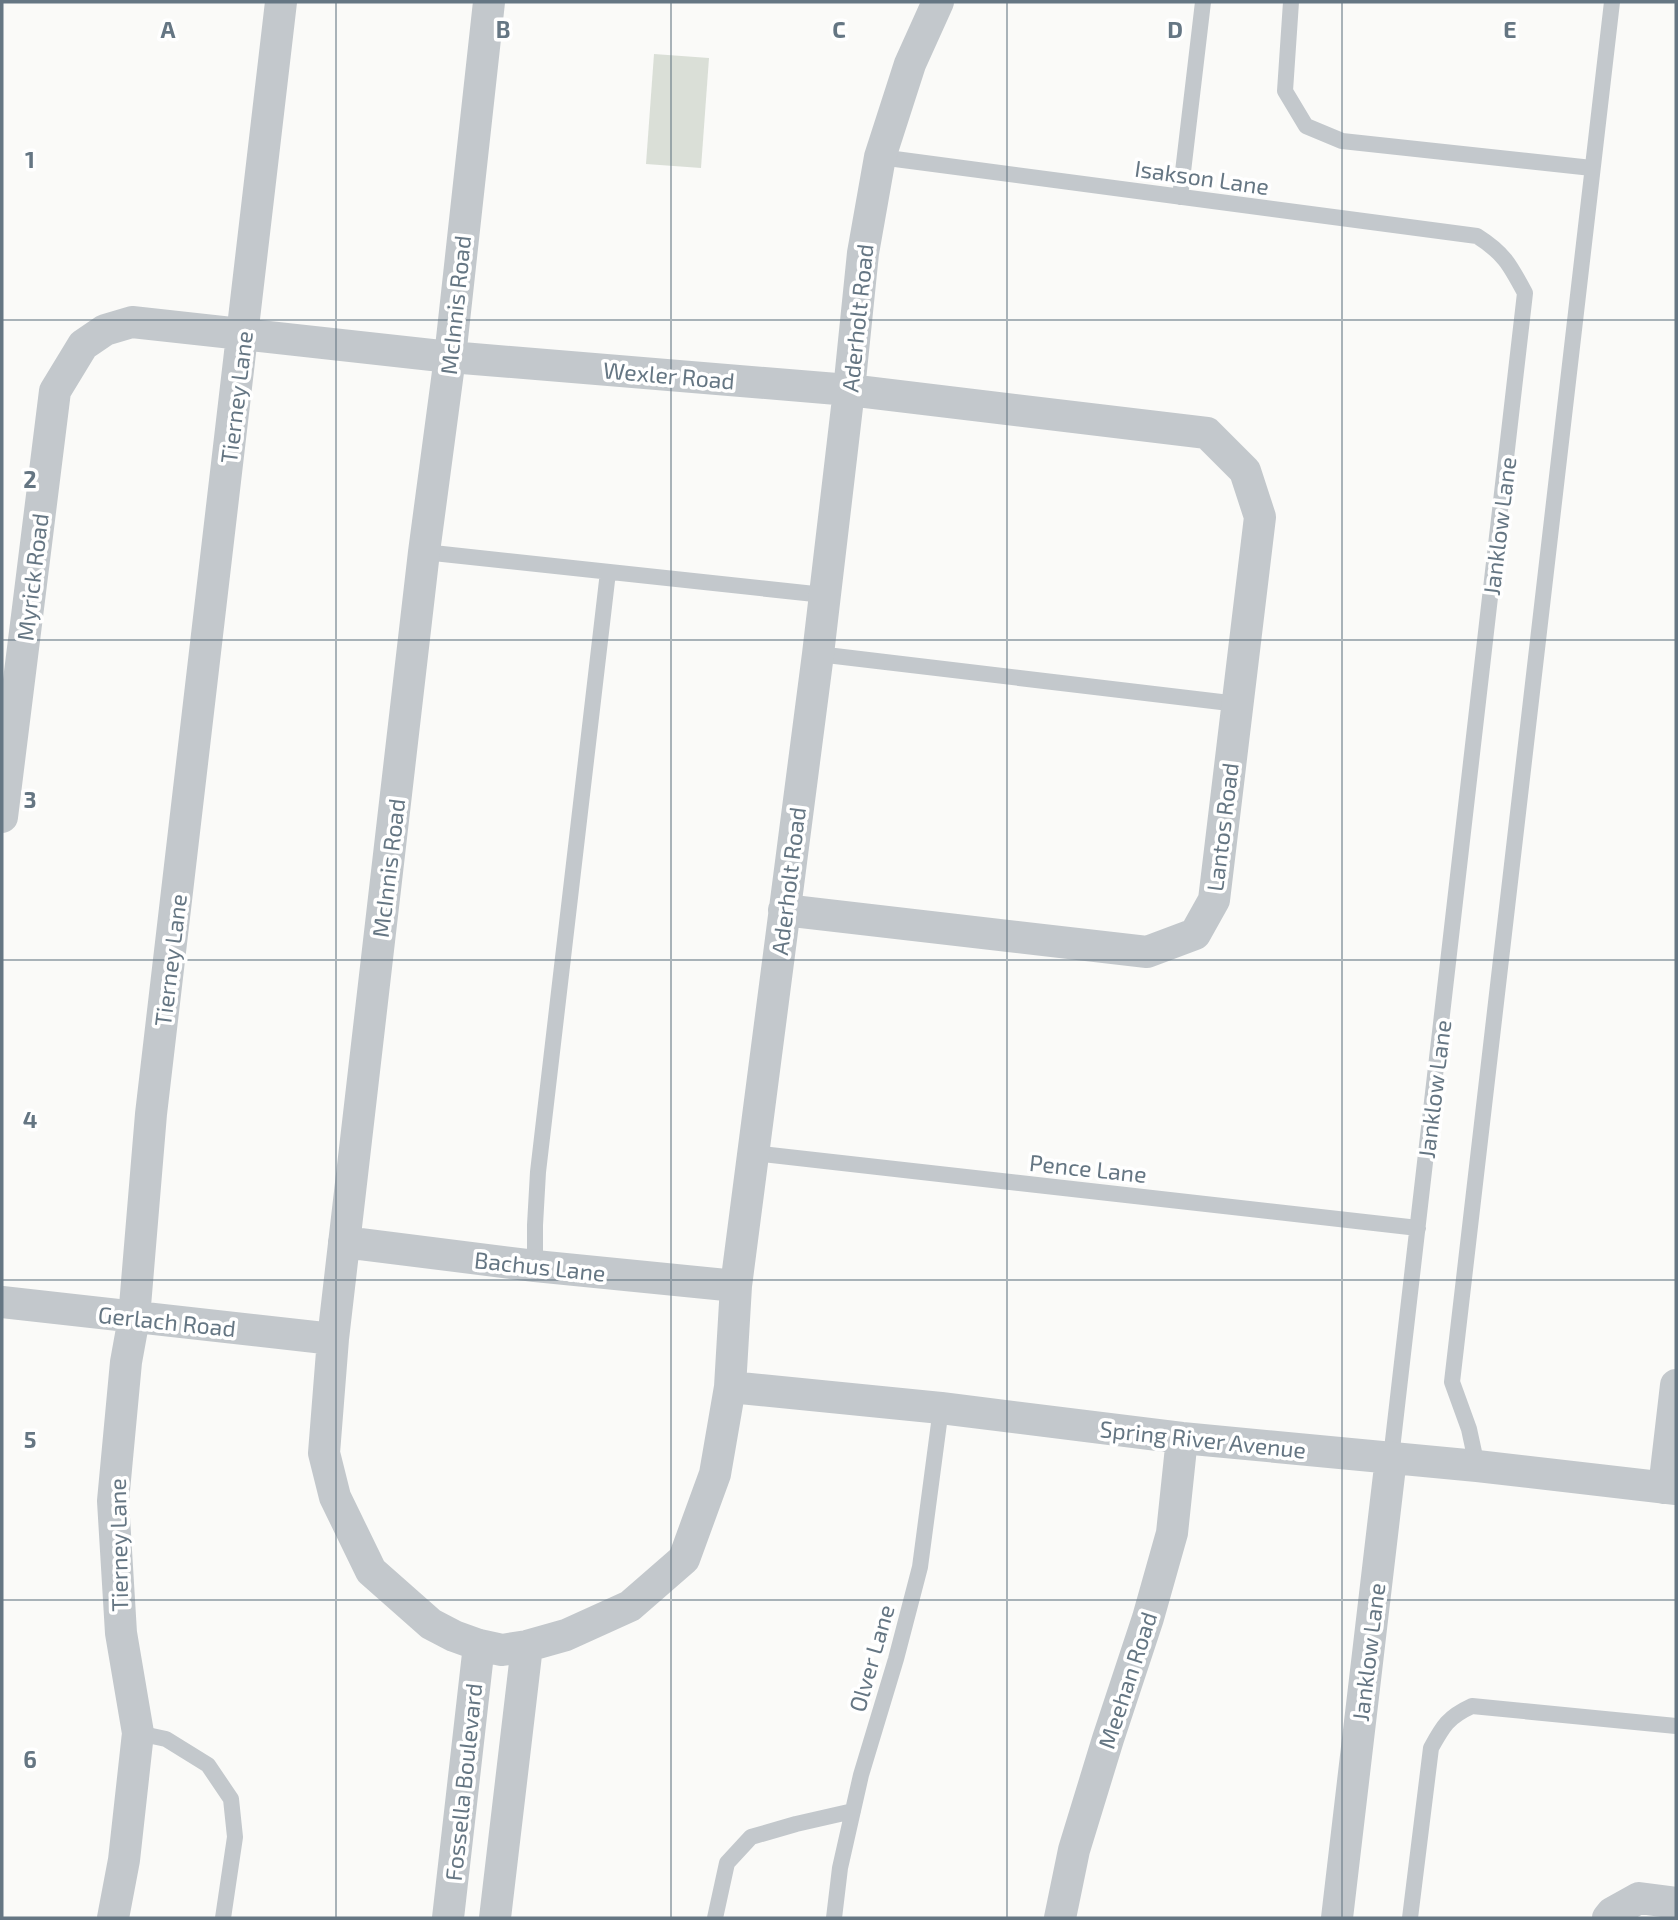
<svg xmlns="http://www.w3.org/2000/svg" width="1678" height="1920" viewBox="0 0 1678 1920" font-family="'Exo 2',sans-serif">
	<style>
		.green { fill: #dadfd7 }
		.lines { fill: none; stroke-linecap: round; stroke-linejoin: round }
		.service { stroke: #c3c8cc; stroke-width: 16 }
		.minor { stroke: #c3c8cc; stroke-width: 32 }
		.grid { fill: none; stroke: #657683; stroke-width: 2; stroke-opacity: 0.55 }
		.labels { text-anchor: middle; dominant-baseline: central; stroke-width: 7; stroke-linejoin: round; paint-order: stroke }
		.street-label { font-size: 23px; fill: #657683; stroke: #fff }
		.grid-label { font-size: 23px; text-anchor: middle; font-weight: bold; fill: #657683; stroke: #fff; stroke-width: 7; stroke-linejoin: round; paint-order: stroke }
	</style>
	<rect width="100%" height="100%" fill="#fafaf8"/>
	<path class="green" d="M654,54L709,58L701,168L646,164Z"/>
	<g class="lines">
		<path class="service" d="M1291,2L1285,91L1306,126L1342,141L1592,168
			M880,157L1477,236C1504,253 1510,265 1525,293L1391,1458
			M1180,197L1203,2
			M424,552L824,595
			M818,654L1238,704
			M753,1153L1418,1228
			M535,1266V1225L538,1172L608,572
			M1477,1466L1469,1429L1452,1382L1612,2
			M138,1733L166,1739L208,1765L231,1799L235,1837L223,1918
			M715,1918L727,1863L751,1837L796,1824L853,1811
			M834,1918L840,1868L861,1775L896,1659L920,1567L941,1408
			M1410,1918L1431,1748C1443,1726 1448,1717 1472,1706L1676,1726"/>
		<path class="minor" d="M489,2L450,357L424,552L333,1339L324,1453L335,1497L371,1571L431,1624L454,1636L479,1645L502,1650L527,1646L566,1635L630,1606L684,1559L715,1474L730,1387L736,1286L818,654L849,390L863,253L880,157L910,64L938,2
			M2,817L55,391L83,345L105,330L132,322L450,357L849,390L1207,433L1245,471L1260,517L1214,900L1195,934L1147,952L784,910
			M344,1242L535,1266L736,1286
			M2,1302L333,1339
			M730,1387L941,1408L1182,1438L1477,1466L1676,1489
			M1664,1488L1676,1385
			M113,1918L124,1860L138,1733L121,1633L113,1501L126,1362L134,1318L151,1114L281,2
			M448,1918L479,1645
			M495,1918L527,1646
			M1060,1918L1074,1850L1108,1739L1148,1618L1172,1533L1182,1438
			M1337,1918L1391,1458
			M1608,1918L1612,1913L1639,1898L1676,1903"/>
	</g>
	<path class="grid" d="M336,2V1918M671,2V1918M1007,2V1918M1342,2V1918M2,320H1676M2,640H1676M2,960H1676M2,1280H1676M2,1600H1676"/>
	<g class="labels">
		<g class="street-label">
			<text transform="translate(1202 177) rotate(8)">Isakson Lane</text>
			<text transform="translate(455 305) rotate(-84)">McInnis Road</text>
			<text transform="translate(857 318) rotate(-84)">Aderholt Road</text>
			<text transform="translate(669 375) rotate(5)">Wexler Road</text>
			<text transform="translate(236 397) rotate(-83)">Tierney Lane</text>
			<text transform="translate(1499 526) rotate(-83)">Janklow Lane</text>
			<text transform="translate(32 577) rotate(-83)">Myrick Road</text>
			<text transform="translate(1222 827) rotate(-83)">Lantos Road</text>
			<text transform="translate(388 868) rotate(-83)">McInnis Road</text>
			<text transform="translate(788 881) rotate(-83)">Aderholt Road</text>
			<text transform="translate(170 960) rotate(-83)">Tierney Lane</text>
			<text transform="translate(1434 1089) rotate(-83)">Janklow Lane</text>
			<text transform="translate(1088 1168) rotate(6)">Pence Lane</text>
			<text transform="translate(540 1266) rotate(6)">Bachus Lane</text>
			<text transform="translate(167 1321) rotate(6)">Gerlach Road</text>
			<text transform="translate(1203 1439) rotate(6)">Spring River Avenue</text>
			<text transform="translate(118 1545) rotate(-91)">Tierney Lane</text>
			<text transform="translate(1368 1652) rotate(-83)">Janklow Lane</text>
			<text transform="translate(871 1658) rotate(-74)">Olver Lane</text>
			<text transform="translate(1127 1680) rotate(-72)">Meehan Road</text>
			<text transform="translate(463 1782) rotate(-84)">Fossella Boulevard</text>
		</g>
	</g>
	<g class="grid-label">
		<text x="168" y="38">A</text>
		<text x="503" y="38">B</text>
		<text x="839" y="38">C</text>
		<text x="1175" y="38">D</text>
		<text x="1510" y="38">E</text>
		<text x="30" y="168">1</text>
		<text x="30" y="488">2</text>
		<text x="30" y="808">3</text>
		<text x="30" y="1128">4</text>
		<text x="30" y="1448">5</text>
		<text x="30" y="1768">6</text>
	</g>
	<rect width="1678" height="1920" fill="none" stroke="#657683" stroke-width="7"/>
</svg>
